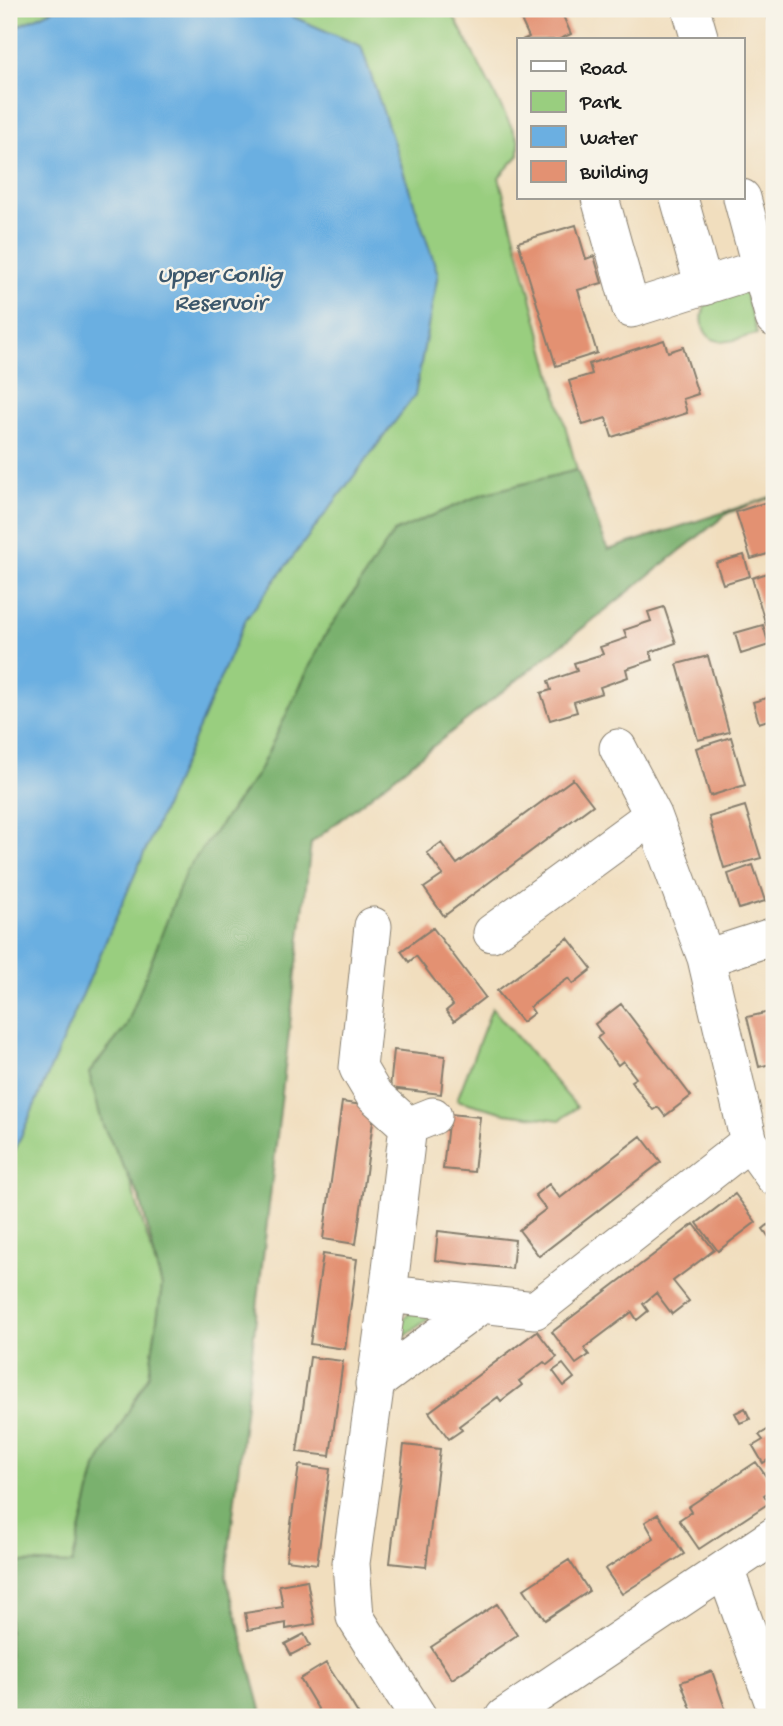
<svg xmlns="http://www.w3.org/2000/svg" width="783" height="1726" viewBox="0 0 783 1726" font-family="'Gochi Hand',sans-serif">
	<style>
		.green { fill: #99ce7f; stroke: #5a754e; stroke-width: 2 }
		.forest { fill: #7ab16e; stroke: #4b6645; stroke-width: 2 }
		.water { fill: #6bafe1; stroke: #44667e; stroke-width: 2 }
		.building { fill: #e39172 }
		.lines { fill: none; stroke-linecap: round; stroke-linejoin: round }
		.minor-casing { stroke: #867d6d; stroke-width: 39 }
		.minor { stroke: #fff; stroke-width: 37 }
		.labels { text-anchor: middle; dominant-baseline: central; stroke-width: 5; stroke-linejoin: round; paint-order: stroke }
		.water-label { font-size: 24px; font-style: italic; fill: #3c576b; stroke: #f7f3e8 }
	</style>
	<rect width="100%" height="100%" fill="#f7f3e8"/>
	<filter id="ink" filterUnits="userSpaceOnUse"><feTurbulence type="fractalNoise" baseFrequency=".0143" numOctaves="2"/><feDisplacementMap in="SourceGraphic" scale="14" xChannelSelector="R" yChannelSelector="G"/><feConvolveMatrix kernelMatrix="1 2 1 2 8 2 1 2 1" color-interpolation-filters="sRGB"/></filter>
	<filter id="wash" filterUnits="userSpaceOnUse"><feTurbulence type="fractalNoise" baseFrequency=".00686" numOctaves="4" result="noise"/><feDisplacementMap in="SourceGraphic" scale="28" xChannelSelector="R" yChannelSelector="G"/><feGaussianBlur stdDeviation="1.57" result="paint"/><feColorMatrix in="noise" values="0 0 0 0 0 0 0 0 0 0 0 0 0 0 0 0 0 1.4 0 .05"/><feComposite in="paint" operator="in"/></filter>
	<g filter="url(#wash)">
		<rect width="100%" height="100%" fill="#f1debe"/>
		<path class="green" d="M9,9H450L519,141V155L499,177L577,470L483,494L394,532L324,637L258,773L186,871L126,1028L89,1073L103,1126L128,1175L162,1286L149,1375L96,1468L72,1564L9,1562Z
			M744,288L757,334C747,336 738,340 728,341C700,344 697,316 709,297Z
			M492,1008L577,1107L560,1120L505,1113L457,1100Z
			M416,1308H442L394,1345C397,1327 401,1319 416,1308Z"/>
		<path class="forest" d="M577,470L608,550L774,496L728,513L311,843L226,1576L263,1717H9V1562L72,1564L96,1468L149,1375L162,1286L140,1198L103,1126L89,1073L126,1027L186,871L258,773L324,637L394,532L483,494Z"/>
		<path class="water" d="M55,9H275L361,46L438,274L415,395L246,619L9,1164V30Z"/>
		<g id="blocks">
			<path class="building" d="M516,9H560L571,34L558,40H522L529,37Z
				M774,16V35L773,36L768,18Z
				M576,225L586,259L594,256L602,283L578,290L597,353L556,366L518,242Z
				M664,340L668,352L683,347L698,394L683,399L687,413L612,437L606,418L583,425L569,381L592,374L589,364Z
				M773,500L774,552L751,559L736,512Z
				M744,555L750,576L723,584L716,563Z
				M774,571V623L766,625L752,578Z
				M664,607L676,643L650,652L653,660L626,669L628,677L600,687L602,693L574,702L577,712L550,720L541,693L551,690L548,681L577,671L574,663L603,654L600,647L627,638L624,630L651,621L648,612Z
				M763,625L769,645L741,654L735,633Z
				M708,656L729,732L698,740L677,664Z
				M774,696V718L759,723L753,702Z
				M731,737L745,785L710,796L696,748Z
				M573,779L593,805L444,916L424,888L443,875L427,853L441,843L457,864Z
				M745,806L761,858L724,868L709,817Z
				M753,865L765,901L739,909L728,874Z
				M433,928L485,997L454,1021L446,1011L453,1005L416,956L409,962L401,951Z
				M568,938L592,969L573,984L569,978L552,990L530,1007L534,1013L522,1022L497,991Z
				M621,1004L691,1096L665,1116L658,1107L653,1110L631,1081L636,1078L623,1061L618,1065L597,1038L602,1034L595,1024Z
				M774,1011V1063L759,1067L747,1017Z
				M394,1050L445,1056L441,1094L390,1088Z
				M342,1102L375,1107L356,1244L323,1239Z
				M449,1114L480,1117L474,1172L443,1169Z
				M641,1136L661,1162L539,1256L519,1230L546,1209L535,1195L549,1184L560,1198Z
				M735,1194L756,1222L718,1251L697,1223Z
				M774,1220V1244L763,1229Z
				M694,1224L714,1250L673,1281L689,1301L672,1314L656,1293L643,1304L648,1311L637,1320L632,1312L584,1348L589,1355L576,1364L552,1332Z
				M438,1231L515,1240L512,1269L435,1260Z
				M323,1254L357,1259L345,1349L310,1344Z
				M537,1331L557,1357L547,1365L544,1362L519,1381L522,1385L501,1401L498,1397L483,1408L459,1426L462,1430L449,1439L429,1412Z
				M310,1357L343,1361L330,1456L297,1452Z
				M563,1364L574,1378L564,1386L553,1371Z
				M745,1408L750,1419L740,1423L735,1413Z
				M774,1426V1456L763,1463L753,1446L763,1440L759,1435Z
				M404,1445L440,1449L426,1567L390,1563Z
				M756,1462L774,1488L764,1495L769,1503L699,1549L679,1520L691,1512L688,1507Z
				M299,1465L330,1469L317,1564L286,1560Z
				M658,1514L684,1554L622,1594L605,1569L654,1538L645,1522Z
				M569,1560L589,1591L545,1620L524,1589Z
				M307,1580L315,1624L286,1629V1623L248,1630L245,1613L283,1607L279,1585Z
				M497,1604L517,1635L452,1679L431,1647Z
				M304,1634L310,1645L291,1655L285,1644Z
				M326,1663L346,1694L360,1717H323L300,1679Z
				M712,1671L728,1717H694L681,1682Z"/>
		</g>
	</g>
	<g filter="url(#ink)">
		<use href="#blocks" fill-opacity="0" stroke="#867d6d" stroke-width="2"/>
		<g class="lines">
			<defs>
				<path id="minor" d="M691,9L700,40
					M600,198L631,309L761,268
					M679,198L704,287
					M742,198L774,318
					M373,926L358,1068L374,1095L408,1126L433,1116
					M492,933L653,815
					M706,958L774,936
					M408,1126L388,1294L351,1563L355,1617L418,1717
					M749,1142L774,1177
					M388,1294L535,1310L749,1142L706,958L653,815L618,748
					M374,1384L482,1304
					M725,1569L774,1704
					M504,1717L774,1536"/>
			</defs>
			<use href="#minor" class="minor-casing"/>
			<use href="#minor" class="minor"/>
		</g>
	</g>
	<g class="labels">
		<g class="water-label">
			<text x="220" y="276">Upper Conlig<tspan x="220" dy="28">Reservoir</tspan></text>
		</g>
	</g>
	<rect width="783" height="1726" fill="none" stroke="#f7f3e8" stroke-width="35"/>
	<rect x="517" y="38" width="228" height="161" fill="#f7f3e8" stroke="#9f9d96" stroke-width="2"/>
	<rect x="531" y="61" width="35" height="10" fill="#ffffff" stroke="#9f9d96" stroke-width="2"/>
	<text x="580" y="74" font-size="21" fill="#1c1c1c">Road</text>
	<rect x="531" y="91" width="35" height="21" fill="#99ce7f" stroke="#9f9d96" stroke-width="2"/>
	<text x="580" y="108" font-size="21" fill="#1c1c1c">Park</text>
	<rect x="531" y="126" width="35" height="21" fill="#6bafe1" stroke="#9f9d96" stroke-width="2"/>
	<text x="580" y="144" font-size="21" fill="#1c1c1c">Water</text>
	<rect x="531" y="161" width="35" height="21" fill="#e39172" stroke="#9f9d96" stroke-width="2"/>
	<text x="580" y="178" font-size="21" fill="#1c1c1c">Building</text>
</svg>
